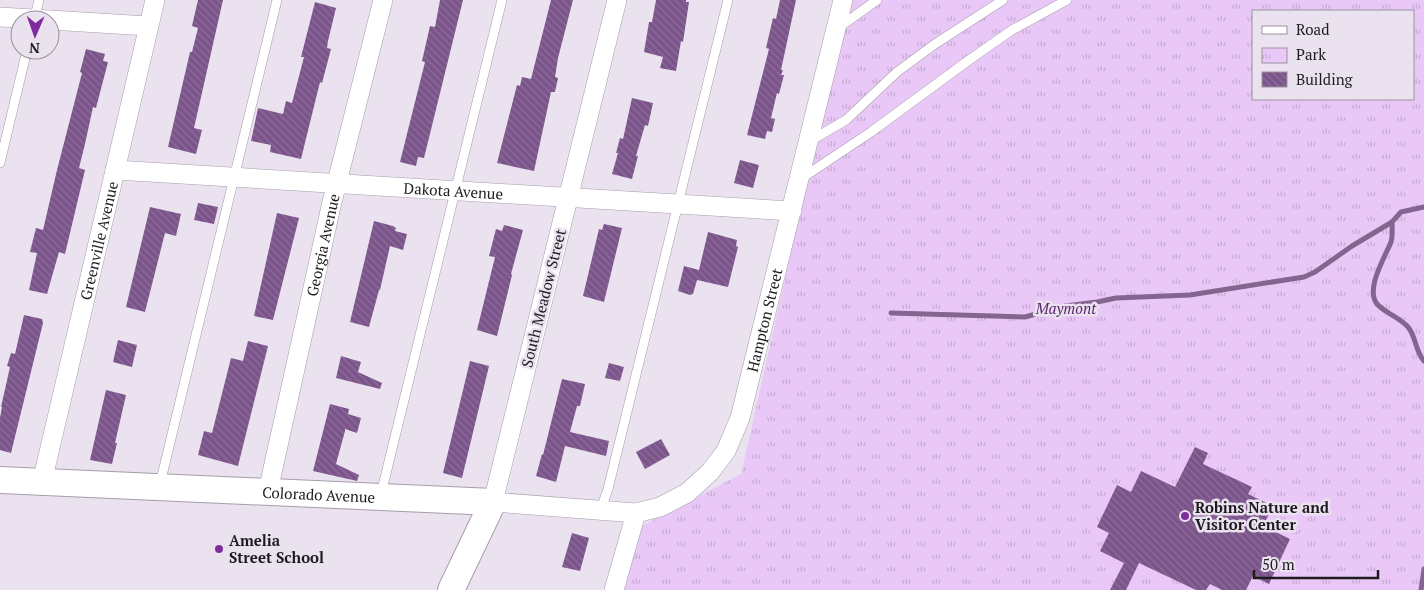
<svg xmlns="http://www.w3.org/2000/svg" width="1424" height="590" viewBox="0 0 1424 590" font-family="'PT Serif',serif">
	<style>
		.park { fill: url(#park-tufts); fill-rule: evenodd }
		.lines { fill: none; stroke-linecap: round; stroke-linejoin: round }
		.stream { stroke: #83658f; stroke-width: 5 }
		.building { fill: url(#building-back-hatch) }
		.lane-casing { stroke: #a69daa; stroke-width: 10 }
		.street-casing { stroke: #a69daa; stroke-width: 20 }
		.secondary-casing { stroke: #a69daa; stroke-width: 28 }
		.lane { stroke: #fff; stroke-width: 9 }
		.street { stroke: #fff; stroke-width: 19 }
		.secondary { stroke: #fff; stroke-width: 26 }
		.poi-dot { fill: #7e2c9b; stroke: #ebe2f0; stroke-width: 2 }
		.labels { text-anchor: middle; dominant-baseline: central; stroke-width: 5; stroke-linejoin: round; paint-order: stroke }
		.street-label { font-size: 15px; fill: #1e1b1f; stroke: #ebe2f0 }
		.park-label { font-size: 15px; font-style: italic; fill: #5a266d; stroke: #ebe2f0 }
		.poi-label { font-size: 15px; font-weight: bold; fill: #1e1b1f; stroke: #ebe2f0; text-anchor: start }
	</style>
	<defs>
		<pattern id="park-tufts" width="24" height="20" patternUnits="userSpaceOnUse" patternTransform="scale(1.25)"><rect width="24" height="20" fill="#e9c8f7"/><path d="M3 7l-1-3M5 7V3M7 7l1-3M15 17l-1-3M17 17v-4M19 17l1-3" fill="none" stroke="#c7abd3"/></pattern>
		<pattern id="building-back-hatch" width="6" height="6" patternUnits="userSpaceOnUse" patternTransform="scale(1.25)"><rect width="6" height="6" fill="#7c548c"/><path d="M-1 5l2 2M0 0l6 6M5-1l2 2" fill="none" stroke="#8c6e98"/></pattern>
	</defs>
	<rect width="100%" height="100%" fill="#ebe2f0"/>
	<path class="park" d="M848,0H1424V590H616L632,531L741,474ZM1253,11H1413V99H1253Z"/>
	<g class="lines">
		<path class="stream" d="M1424,207L1401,212L1392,222C1392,228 1393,236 1391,242C1385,257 1365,289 1377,304C1385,313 1399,317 1408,327C1416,336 1415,351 1424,361
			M891,313L1025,317L1065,306L1097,302L1116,298L1190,295L1304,277L1315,272L1352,246L1392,222
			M1421,590L1424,569"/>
	</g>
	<path class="building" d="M198,0H223L194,128L202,130L196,154L168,147L190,52H192L198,28L192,26Z
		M440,0H463L424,158L418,157L416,166L400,162L425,62L422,61L430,26L435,27Z
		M551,0H573L558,58L555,77L558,78L555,92H551L534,171L497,163L517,85L520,86L522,77L531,79Z
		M656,0H686V2H689L683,42L681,41L676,71L660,68L663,57L644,52L649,22H652Z
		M780,0H796L781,70H783L781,75H784L779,94L777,93L771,118L775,119L772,132L767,131L765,139L747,135L769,49L766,48L773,18L776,19Z
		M315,2L336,8L328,41L327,48L331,49L322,83L320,82L301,159L270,152L271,145L251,141L258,108L283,114L286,101L292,103L304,57H301Z
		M86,49L105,54L103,61L108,62L96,108L93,107L85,144L79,168L85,170L65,254L59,252L47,294L29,290L37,253L30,252L36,228L43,230L57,170L82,73L80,72Z
		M632,98L653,103L648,126L645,125L636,156H638L632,179L612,174L618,153H616L620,138L623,139Z
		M740,160L759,165L753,188L734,183Z
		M198,203L218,207L214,224L194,220Z
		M150,207L181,214L176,236L165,233L145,312L126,307Z
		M277,213L299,218L273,320L254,316Z
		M374,221L393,226L396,228L395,231L407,234L403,250L390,246L380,290H379L369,327L350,322Z
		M604,224L622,228L604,302L583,296L599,229L602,230Z
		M504,225L523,230L511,274L512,275L497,336L477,330L495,257L489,256L496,229L502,231Z
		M708,232L737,240L736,246L738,247L728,287L697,280L693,294L690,295L678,291L684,266L699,270Z
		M24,315L42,319L43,323L11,453L0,450V418L2,407H1L10,367L7,366L11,353L15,354Z
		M118,340L137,345L132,367L113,362Z
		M248,341L268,346L238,466L198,455L204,431L212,433L231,358L243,361Z
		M341,356L361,362L358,372L382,383L380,389L336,378Z
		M470,361L489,366L462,478L443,473Z
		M609,363L624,367L620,381L605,378Z
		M562,379L585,384L580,406H577L570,432L609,441L606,456L565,446L556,482L536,476L542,454L543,455Z
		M106,390L126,395L115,443H117L112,464L90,460Z
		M330,404L349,409L348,414L361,418L357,433L345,429V431L336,464L359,475L357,481L313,471Z
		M661,439L670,455L645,469L636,452Z
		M1195,447L1208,453L1203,464L1252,487L1248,494L1273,506L1263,526L1290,539L1269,584L1253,576L1246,590H1222L1210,584L1206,590H1196L1139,563L1126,590H1110L1124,563L1100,551L1109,533L1097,527L1117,485L1131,492L1141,471L1175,487Z
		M572,533L589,538L580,571L562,567Z"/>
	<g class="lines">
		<defs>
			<path id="lane" d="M34,20L39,0
				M838,28L877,0
				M810,141L846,120L897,72L935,44L1003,0
				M0,163L27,50
				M802,178L871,132L969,60L1012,30L1067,0
				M160,484L277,0
				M381,494L502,0
				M601,509L608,489L728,0"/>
			<g id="street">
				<path id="s1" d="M617,0L493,502L636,513L660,507L687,493L710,472L726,451L740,418L843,0"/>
				<path d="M0,17L49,20"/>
				<path d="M50,20L148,26"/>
				<path id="s2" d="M115,170L792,211"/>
				<path id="s3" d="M42,482L155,0"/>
				<path id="s4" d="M268,491L332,202L383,0"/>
				<path d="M614,590L636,513"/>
			</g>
			<g id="secondary">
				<path id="s5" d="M0,480L493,502L451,590"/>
			</g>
		</defs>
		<use href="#lane" class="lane-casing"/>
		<use href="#street" class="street-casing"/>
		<use href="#secondary" class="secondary-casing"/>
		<use href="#lane" class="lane"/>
		<use href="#street" class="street"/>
		<use href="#secondary" class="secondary"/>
	</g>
	<g class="poi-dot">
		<circle cx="1185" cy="516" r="5"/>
		<circle cx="219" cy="549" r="5"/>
	</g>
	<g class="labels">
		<g class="street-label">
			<text stroke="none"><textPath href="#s2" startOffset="339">Dakota Avenue</textPath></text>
			<text stroke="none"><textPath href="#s3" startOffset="248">Greenville Avenue</textPath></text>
			<text stroke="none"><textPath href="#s4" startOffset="252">Georgia Avenue</textPath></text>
			<text transform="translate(543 298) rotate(-76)">South Meadow Street</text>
			<text stroke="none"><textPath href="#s1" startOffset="910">Hampton Street</textPath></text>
			<text stroke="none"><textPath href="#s5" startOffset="319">Colorado Avenue</textPath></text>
		</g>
		<g class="park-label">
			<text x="1066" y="308">Maymont</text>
		</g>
		<g class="poi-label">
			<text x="1195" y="507">Robins Nature and<tspan x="1195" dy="17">Visitor Center</tspan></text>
			<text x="229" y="540">Amelia<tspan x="229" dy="17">Street School</tspan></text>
		</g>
	</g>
	<rect x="1252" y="10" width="162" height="90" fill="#ebe2f0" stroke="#99929c"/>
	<rect x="1262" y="26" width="25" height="8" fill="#ffffff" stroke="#99929c"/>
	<text x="1296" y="35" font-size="15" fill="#1e1b1f">Road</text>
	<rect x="1262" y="48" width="25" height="15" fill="url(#park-tufts)" stroke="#99929c"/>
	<text x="1296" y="60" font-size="15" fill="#1e1b1f">Park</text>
	<rect x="1262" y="72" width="25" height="15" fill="url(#building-back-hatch)" stroke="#99929c"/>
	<text x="1296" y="85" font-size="15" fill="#1e1b1f">Building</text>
	<g transform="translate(35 35) rotate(182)"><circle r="24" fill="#ebe2f0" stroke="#99929c"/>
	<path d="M0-4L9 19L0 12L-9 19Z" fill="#7e2c9b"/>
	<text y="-8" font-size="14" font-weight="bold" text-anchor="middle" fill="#1e1b1f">N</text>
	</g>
	<path d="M1254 570v8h124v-8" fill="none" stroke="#1e1b1f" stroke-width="2.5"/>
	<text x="1262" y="570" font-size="15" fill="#1e1b1f" stroke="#ebe2f0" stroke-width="4" paint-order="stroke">50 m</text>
</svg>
